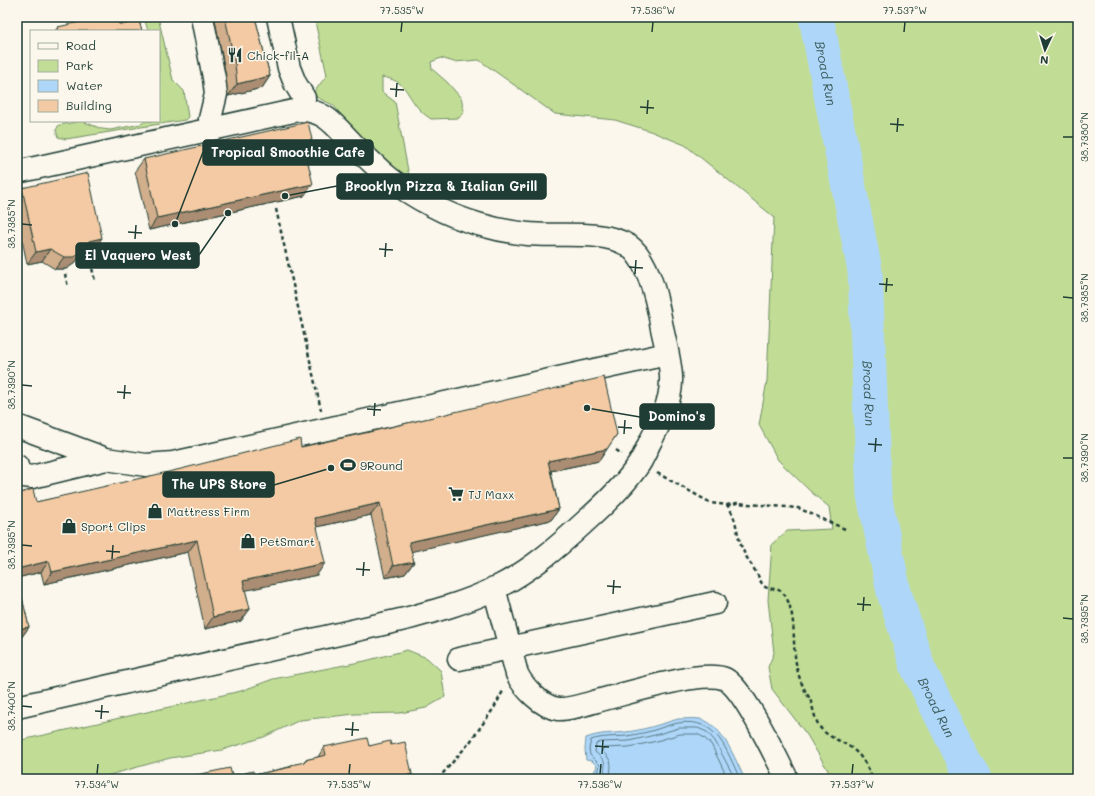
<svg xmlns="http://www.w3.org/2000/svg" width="1095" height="796" viewBox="0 0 1095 796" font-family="Mali,sans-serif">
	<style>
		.green { fill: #c1dd95; stroke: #708d64 }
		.water { fill: #aed6f9; stroke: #7599aa }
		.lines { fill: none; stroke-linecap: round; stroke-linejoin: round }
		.shore { stroke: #587a83; stroke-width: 1 }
		.river { stroke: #aed6f9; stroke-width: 35 }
		.minor-casing { stroke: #1f3d34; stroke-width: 25 }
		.path { stroke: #1f3d34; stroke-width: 2.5; stroke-dasharray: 4 3; stroke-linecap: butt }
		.minor { stroke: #fbf7ec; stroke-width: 22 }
		.wall { fill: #d1ae8c; stroke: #1f3d34 }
		.shaded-wall { fill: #aa8d72; stroke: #1f3d34 }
		.building { fill: #f3caa3; stroke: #1f3d34 }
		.ticks { fill: none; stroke: #1f3d34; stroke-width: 1.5 }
		.labels { text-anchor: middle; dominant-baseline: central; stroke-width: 3; stroke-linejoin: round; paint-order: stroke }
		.poi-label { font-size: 12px; fill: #1f3d34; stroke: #fbf7ec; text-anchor: start }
		.water-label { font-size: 13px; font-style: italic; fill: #3c5c5b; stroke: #fbf7ec }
		.leader { fill: none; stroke: #1f3d34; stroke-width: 1.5 }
		.callout-dot { fill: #1f3d34; stroke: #fbf7ec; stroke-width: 1.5 }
		.callout { fill: #1f3d34; stroke: #1f3d34; stroke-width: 1.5 }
		.callout-label { font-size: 13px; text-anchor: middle; font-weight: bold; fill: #fff }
		.neatline { fill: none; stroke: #1f3d34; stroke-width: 1.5 }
		.ticks-label { font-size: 10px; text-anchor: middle; fill: #1f3d34 }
	</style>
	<rect width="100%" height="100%" fill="#fbf7ec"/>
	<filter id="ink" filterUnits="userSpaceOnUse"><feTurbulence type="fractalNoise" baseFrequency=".025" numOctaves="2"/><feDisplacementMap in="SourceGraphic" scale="8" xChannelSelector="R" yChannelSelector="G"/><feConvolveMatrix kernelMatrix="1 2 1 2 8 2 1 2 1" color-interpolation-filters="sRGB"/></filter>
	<g filter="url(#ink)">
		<path class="green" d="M144,17H158L173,80L184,91L188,117L185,120L66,139L58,137L56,130L59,125L82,121L102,129L110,130L141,124L145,121H159V31H148Z
			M314,17H1078V779H833L807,735L772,689L768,667L774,653L768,600L772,544L787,531L832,529L829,507L811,492L778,460L759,425L767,381L774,217L685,145L650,131L615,120L555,114L479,60L454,62L441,58L431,62L432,69L447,82L461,98L464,111L459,118L431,119C427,116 422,113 419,109C405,93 407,81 382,77V92L395,102L409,176L393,168L370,149L333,105L316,97L314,92L327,75Z
			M407,650L427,658L441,671L445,697L426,708L400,713L355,714L300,720L264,737L222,750L170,758L95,779H17V741L241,691L273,679L365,661Z"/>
		<path class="water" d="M678,719C685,719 693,718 700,719C723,724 735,760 745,779H596L594,772L597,766L592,761L586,760L585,749L586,738C603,732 610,734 626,732C644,730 661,724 678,719Z"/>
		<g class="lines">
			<path class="shore" d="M599,779L598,773L600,765L590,755L589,749L591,740C603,736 615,737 627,736C633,735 638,734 643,733C655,731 666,725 678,723C718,717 726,750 740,779
				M604,779C603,764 610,764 595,752L596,744L601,742L629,741L655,735L679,728H698L707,732L715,741L735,779
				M610,779C610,764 615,764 602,751L603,748L629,747L657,741L680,734H697L703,737L711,744L728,779"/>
			<path class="river" id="s1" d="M816,17L865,271L874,495L894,592L918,668L967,766L975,779"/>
			<defs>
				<path id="minor" d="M115,17L116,24
					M202,17L214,78L216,94L210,119
					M278,17L289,68L295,83L304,98
					M17,172L298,110C325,109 335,126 352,143C364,155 376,167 388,177C402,189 417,198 433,206C461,221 497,231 528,234C557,237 604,229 629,246C650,261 658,305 662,328C665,343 672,367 671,381C671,403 659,425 649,444C646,451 643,458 639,464C625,485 606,503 587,520C559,546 529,572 494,589C465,603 435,611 405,619L17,707
					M17,426L106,459L146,465L173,463L667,354
					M17,466L18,470L24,476L32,477L106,459
					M494,588L517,674C524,688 542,707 558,709C568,710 587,704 597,701C628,693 660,683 692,678C700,677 717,675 725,679C744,689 776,757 787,779
					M459,659L715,603"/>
			</defs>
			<use href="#minor" class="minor-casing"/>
			<path class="path" d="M276,209L321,410
				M89,255L95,281
				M65,274L68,287
				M616,450L622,454
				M657,473L711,503L727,505C736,516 736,529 740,542C743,554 751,563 757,574C759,577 760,581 763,585C770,594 782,580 790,607C795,623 793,640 795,656C796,666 799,679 804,688C805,692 808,695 810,699C813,707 814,716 818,724C825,738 845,741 855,751C863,758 869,769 873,779
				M727,505L737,503L798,508L845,529
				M438,779L470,742L494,708L503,691"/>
			<use href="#minor" class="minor"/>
		</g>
		<path class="wall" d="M132,17H138L142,31H55L58,27L115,20L119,24H128V22Z
			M217,17H255L270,76L262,88L228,96L226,76L215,20Z
			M305,149L304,196L149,230L135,171L144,159Z
			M22,188L94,250L83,252L75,263L66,269H55L42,261L27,264L17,215V195Z
			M617,434L599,461L551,471L559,509L551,520L411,551L414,562L405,574L385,578L371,515L317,527V575L245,590L250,609L241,621L205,629L188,552L44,584L41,572L17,578L29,627L21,638L17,639V494L36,502L301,447Z
			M391,745L412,774L409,779H186L187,777L254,775L289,767L291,765L302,763L305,760L318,757L324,747Z"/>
		<path class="shaded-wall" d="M270,76L262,88L228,96L237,84Z
			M312,140L303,151V142Z
			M313,184L304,196L149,230L157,218Z
			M102,238L94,250L83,252L75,263L66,269H55L64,257L89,241Z
			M50,249L42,261L27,264L36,252Z
			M607,449L599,461L540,473L548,461Z
			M380,503L371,515L307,529L315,518Z
			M559,509L551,520L401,554L409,542Z
			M197,540L188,552L44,584L52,572Z
			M49,561L41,572L17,578V569Z
			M414,562L405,574L385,578L393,566Z
			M325,563L317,575L234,593L243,581Z
			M250,609L241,621L205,629L213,617Z
			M29,627L21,638L17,639V629Z
			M412,774L409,779H394Z"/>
		<path class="building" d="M102,17H113L115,20L119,24H126L132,22L136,17H138L142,31H59L58,27Z
			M225,17H255L270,76L237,84L235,64Z
			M308,122L312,140L303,142L313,184L157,218L144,159Z
			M88,173L102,238L89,241L84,251L74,257H64L50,249L36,252L22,188Z
			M604,377L617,434L607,449L548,461L559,509L409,542L414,562L393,566L380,503L315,518L325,563L243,581L250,609L213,617L197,540L52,572L49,561L17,569V494L33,489L36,502L181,469L300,439L301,447L365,433Z
			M17,576L29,627L17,629Z
			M367,738L369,746L390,741L391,745L405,742L412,774L394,779H187V777L230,768L232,776L253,771L254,775L291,767V765L305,762V760L326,755L324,747Z"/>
	</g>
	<path class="ticks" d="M401,32L402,22M652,32L653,22M904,32L905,22M390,89L404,90M396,97L397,83M640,107L654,108M647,114L648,100M890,124L904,125M897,132L898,118M1063,137H1073M22,224L32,225M128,232L142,233M135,239L136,225M379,249L393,250M385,257L386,243M629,267L643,268M635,274L636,260M879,284L893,285M886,292L887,278M1063,297L1073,298M22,385L32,386M117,392L131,393M124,399L125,385M367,409L381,410M374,416L375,403M618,427L632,428M624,434L625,420M868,444L882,445M875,452L876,438M1063,458H1073M22,545L32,546M106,551L120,552M112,559L113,545M356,569L370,570M363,576L364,562M607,586L621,587M613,594L614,580M857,604L871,605M863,611L864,597M1063,618L1073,619M22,706L32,707M95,711L109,712M101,719L102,705M345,729L359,730M352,736L353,722M595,746L609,747M602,754L603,740M97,774L98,764M349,774L350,764M600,774L601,764M852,774L853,764"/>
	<defs>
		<symbol id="restaurant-bare" viewBox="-9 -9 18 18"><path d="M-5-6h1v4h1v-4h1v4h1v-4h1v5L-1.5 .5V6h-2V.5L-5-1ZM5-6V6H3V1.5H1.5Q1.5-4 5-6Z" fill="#1f3d34" stroke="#fbf7ec" stroke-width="2.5" paint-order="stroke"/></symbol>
		<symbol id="stadium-bare" viewBox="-9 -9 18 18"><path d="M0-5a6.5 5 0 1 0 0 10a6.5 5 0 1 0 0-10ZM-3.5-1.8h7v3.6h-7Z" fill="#1f3d34" stroke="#fbf7ec" stroke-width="2.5" paint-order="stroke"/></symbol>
		<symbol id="supermarket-bare" viewBox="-9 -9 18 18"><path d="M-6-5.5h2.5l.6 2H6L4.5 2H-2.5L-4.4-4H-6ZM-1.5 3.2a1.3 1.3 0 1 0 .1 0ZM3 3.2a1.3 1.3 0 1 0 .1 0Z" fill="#1f3d34" stroke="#fbf7ec" stroke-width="2.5" paint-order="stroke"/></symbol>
		<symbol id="shop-bare" viewBox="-9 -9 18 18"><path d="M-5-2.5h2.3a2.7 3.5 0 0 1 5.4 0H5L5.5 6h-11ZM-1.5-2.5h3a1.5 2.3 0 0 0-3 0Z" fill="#1f3d34" stroke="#fbf7ec" stroke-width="2.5" paint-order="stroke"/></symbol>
	</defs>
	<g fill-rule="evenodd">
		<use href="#restaurant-bare" x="224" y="44" width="22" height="22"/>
		<use href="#stadium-bare" x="337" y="454" width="22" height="22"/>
		<use href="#supermarket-bare" x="445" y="483" width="22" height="22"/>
		<use href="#shop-bare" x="144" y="500" width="22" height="22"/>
		<use href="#shop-bare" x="58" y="515" width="22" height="22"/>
		<use href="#shop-bare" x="237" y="530" width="22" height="22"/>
	</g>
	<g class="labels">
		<g class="poi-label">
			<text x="247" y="55">Chick-fil-A</text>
			<text x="360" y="465">9Round</text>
			<text x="468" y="494">TJ Maxx</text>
			<text x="167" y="511">Mattress Firm</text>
			<text x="81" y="526">Sport Clips</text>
			<text x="260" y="541">PetSmart</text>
		</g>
		<g class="water-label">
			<text stroke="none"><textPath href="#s1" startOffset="57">Broad Run</textPath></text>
			<text stroke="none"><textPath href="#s1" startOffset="381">Broad Run</textPath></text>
			<text stroke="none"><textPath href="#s1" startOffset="705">Broad Run</textPath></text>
		</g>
	</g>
	<path class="leader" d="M175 224L203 152M285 196L337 186M228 213L199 255M587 408L640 417M331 468L274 485"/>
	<g class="callout-dot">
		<circle cx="175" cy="224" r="4"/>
		<circle cx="285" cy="196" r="4"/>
		<circle cx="228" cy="213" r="4"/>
		<circle cx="587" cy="408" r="4"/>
		<circle cx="331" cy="468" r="4"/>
	</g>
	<g class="callout">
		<rect x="203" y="140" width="170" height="25" rx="4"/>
		<rect x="337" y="174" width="209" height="25" rx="4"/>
		<rect x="76" y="243" width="123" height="25" rx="4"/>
		<rect x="640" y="404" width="74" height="25" rx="4"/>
		<rect x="163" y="472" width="111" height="25" rx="4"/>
	</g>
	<g class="callout-label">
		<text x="288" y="157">Tropical Smoothie Cafe</text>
		<text x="441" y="191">Brooklyn Pizza &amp; Italian Grill</text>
		<text x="138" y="260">El Vaquero West</text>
		<text x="677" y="421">Domino's</text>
		<text x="219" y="489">The UPS Store</text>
	</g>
	<rect width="1095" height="796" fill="none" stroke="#fbf7ec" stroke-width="44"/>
	<rect x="30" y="30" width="130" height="92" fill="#fbf7ec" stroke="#a3ada2"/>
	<rect x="38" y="43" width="20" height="6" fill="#fbf7ec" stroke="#a3ada2"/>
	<text x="66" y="50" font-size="12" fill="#1f3d34">Road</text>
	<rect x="38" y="60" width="20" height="12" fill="#c1dd95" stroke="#a3ada2"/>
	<text x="66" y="70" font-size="12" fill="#1f3d34">Park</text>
	<rect x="38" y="80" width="20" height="12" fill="#aed6f9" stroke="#a3ada2"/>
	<text x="66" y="90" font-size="12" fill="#1f3d34">Water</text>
	<rect x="38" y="100" width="20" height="12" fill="#f3caa3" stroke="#a3ada2"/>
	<text x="66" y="110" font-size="12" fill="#1f3d34">Building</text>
	<g transform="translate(1045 50) rotate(184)" stroke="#fbf7ec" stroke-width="3" paint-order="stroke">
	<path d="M0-3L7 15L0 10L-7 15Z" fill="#1f3d34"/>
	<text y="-6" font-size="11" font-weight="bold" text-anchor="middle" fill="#1f3d34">N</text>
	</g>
	<rect x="22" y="22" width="1051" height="752" class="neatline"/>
	<g class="ticks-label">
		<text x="402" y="14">77.535°W</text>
		<text x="653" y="14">77.536°W</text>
		<text x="905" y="14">77.537°W</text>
		<text transform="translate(1084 137) rotate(-90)" y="4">38.7380°N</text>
		<text transform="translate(11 224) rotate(-90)" y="4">38.7385°N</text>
		<text transform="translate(1084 298) rotate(-90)" y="4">38.7385°N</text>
		<text transform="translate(11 385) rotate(-90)" y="4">38.7390°N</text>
		<text transform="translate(1084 458) rotate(-90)" y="4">38.7390°N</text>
		<text transform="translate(11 545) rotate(-90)" y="4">38.7395°N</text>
		<text transform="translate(1084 619) rotate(-90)" y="4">38.7395°N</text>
		<text transform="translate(11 706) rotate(-90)" y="4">38.7400°N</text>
		<text x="97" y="788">77.534°W</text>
		<text x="349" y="788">77.535°W</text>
		<text x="600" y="788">77.536°W</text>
		<text x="852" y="788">77.537°W</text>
	</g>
</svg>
